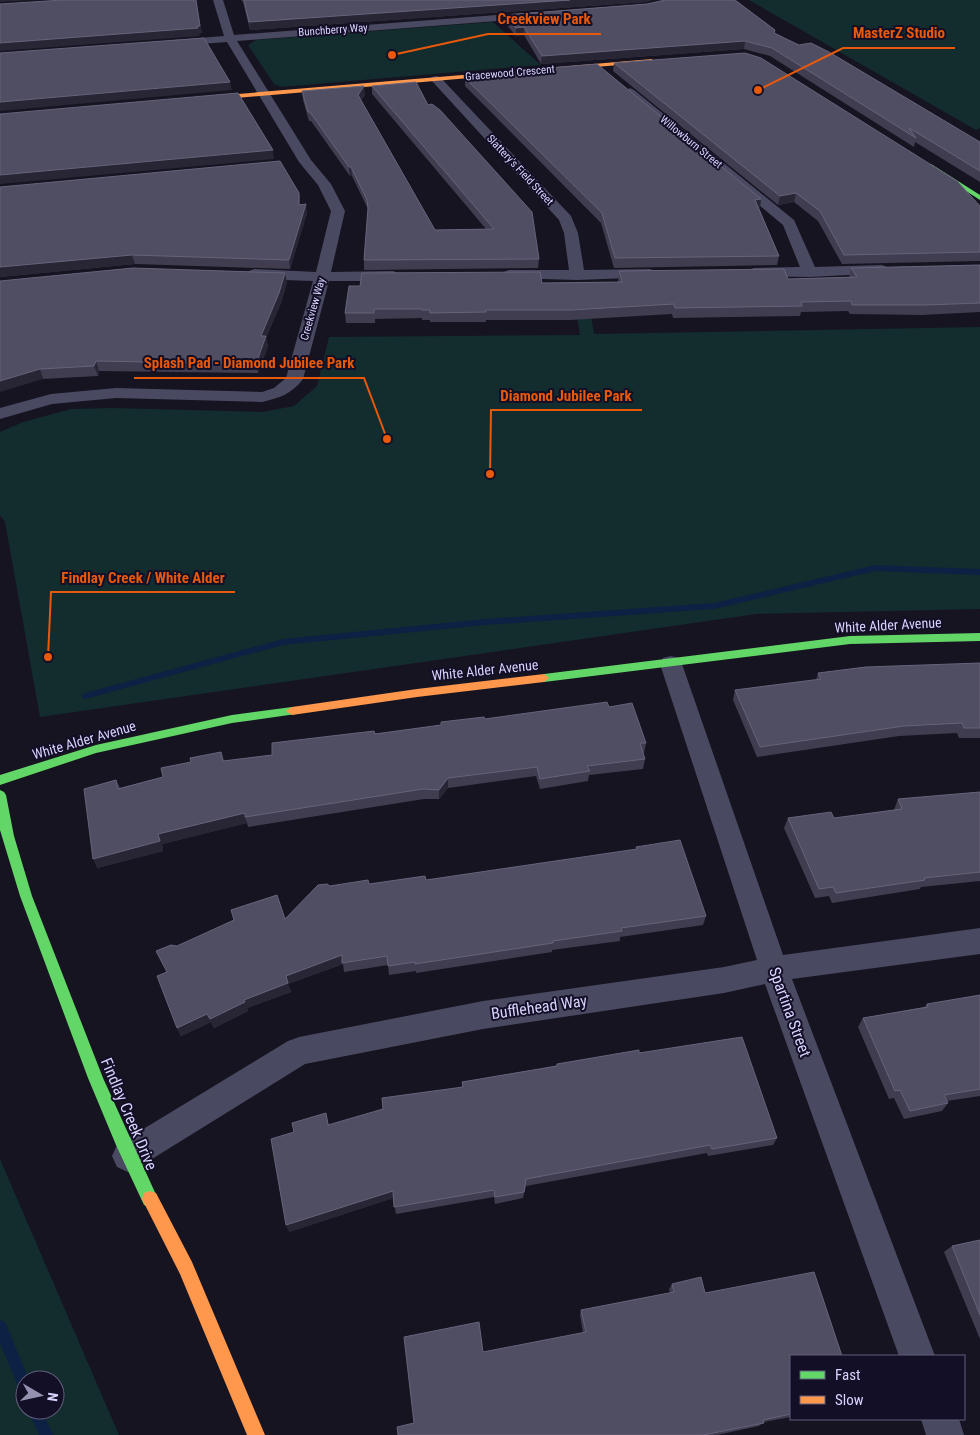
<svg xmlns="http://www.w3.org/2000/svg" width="980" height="1435" viewBox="0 0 980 1435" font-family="'Roboto Condensed',sans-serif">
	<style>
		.green { fill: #132c2d; fill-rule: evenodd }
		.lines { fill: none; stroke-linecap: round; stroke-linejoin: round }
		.stream { fill: #0d2144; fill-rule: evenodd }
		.street { fill: #4a4962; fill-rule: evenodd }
		.fast { fill: #63d668; fill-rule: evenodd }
		.slow { fill: #ff974d; fill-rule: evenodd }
		.wall { fill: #403d50 }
		.shaded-wall { fill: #282635 }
		.building { fill: #504e63; stroke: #66637b }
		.labels { text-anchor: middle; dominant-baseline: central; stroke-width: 4; stroke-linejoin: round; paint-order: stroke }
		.far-street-label { font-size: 11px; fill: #d9d4ff; stroke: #130f26 }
		.street-label { font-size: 14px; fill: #d9d4ff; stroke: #130f26 }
		.near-street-label { font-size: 16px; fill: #d9d4ff; stroke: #130f26 }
		.leader { fill: none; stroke: #e8590c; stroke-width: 2 }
		.callout-dot { fill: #e8590c; stroke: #130f26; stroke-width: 2 }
		.callout-label { font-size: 15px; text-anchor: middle; font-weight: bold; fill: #e8590c; stroke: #130f26; stroke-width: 4; stroke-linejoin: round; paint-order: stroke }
	</style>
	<rect width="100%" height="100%" fill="#161421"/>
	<path class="green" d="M749,0H980V128L976,130Z
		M493,22L541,65L281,87L274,84L248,45L256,40Z
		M572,286H586L594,334L980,327V609L756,614L40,717L5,522L0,515V432L23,422L71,409L112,408L262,412L294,406L317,386L329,337L580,335Z
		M0,1159L119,1435H0ZM25,1380H55V1410H25Z"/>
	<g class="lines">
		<path class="stream" d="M875,565L980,569V575L875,571L714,609L485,625L283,645L85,699L81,696L85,693L283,639L485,619L714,603Z
			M0,1320L5,1322L29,1380H25V1393L20,1391L0,1343Z
			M28,1410H42L53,1435H39Z"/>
		<path class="street" d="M213,0H223L234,35L537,12L542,15L537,18L237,41L311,160L331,184L345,211L331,272L393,271L398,273L401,276L398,279L393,281H329L303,379C292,394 279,398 262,402L116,398L52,404L0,419V408L51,394L116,388L262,392L274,388L286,378L313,281L254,279L249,277L246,274L249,271L254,269L316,272L331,211L318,185L299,162L227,42L174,46L169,43L174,40L224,36Z
			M436,76L440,77L571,216L578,233L584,270L650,269L655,271L658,274L655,277L577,280L504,278L501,275L504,272L509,270H569L564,233L559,220L432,81L430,79L432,77Z
			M630,88L634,90L794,220L815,267L882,265L887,267L890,270L887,273L810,277L749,276L746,273L749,270L754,268L800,267L783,225L626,94L624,92Z
			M671,656L679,658L682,664L783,955L980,928V954L792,979L935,1356H899L765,984L724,993L483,1029L305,1064L139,1167L128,1172L117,1167L112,1156L117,1145L288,1041L299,1037L483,1001L724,967L757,960L660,664L663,658Z
			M921,1419H959L964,1435H926Z"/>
		<path class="fast" d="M927,164H931L980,195V200L927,166Z
			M980,633V641L850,644L544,682L539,678L544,674L850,636Z
			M292,707L296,708L298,711L296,714L232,723L96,753L0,785V775L96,745L232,715Z
			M0,790L4,792L6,795L14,836L32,896L103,1078L158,1199L156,1205L150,1207L144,1205L116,1145L88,1078L20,896L0,830Z"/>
		<path class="slow" d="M652,59L654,62L202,101L199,99L202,97Z
			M544,674L549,678L544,682L417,697L292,715L286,711L292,707L417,689Z
			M150,1191L156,1193L192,1262L265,1435H247L180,1274L142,1199L144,1193Z"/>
	</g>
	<path class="wall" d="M241,0H652L646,2L250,30L243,2Z
		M736,0V1L775,33L980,142V182L915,142L914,147L770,56L744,49L541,64L524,35L516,36L505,23V15L647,4Z
		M614,63L980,206V261L842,264L818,221L794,202L778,205L613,71Z
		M548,68L760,208H759L779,256L777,265L614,268L601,223L465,86V78L548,70Z
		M372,86L428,105L539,259L538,268L364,270V260L368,209L352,176H350L311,121H309L303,100L302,91L365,95L361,100L435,230L486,229L372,94Z
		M0,187L299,193L300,204L307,213L290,269L135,264L0,277Z
		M980,265V312L922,315L850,314L848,311L801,312L800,316L673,318L672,314L570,320H486V322H430V320H422V318L375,319V323H346L345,313L542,283L618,282L619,271L788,279L849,278L851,268Z
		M0,281L287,282L281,303L266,338L268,346L258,373L99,371L98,376L43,379Z
		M980,663V738H959L957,733L899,736L757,757L733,700L735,690L816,680L818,673Z
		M609,707L646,743L644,753H643L645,759L643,769L589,775L588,781L540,789L536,776L448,788L439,799H424L248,827L247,823L162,844L163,851L97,868L116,780L120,788L163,777L191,762L221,752L224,761L272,755L375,734L485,719Z
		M980,792V881L921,887L920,889L832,903L829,896L815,898L784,828L788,818H834L894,810L898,799Z
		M636,847L706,916L703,925L620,937V941L552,950V952L416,973V971L389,975L388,965L344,972L343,964L288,984L291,992L247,1008L248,1011L214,1028L211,1022L181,1036L177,1028V946L285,919L330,886L369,884L426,880L636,850Z
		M980,995V1096L947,1101L948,1103L942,1111L904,1119L894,1098L889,1099L858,1027L863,1018L924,1007L927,1004Z
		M639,1053L777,1138L773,1145L708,1156L707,1153L526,1186L523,1198L495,1204L494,1197L396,1214L393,1198L289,1232L294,1132L326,1113L329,1125L462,1087V1082L556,1066L557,1064Z
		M980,1240V1339L944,1252L952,1246Z
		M672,1284L705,1293L791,1356V1417L764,1422L759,1426L717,1435H398L414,1423L483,1352L583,1333L580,1315L581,1310L670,1293L669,1289Z"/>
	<path class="shaded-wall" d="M0,0H32L0,2Z
		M196,0L202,33L199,34L200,36L0,51V43Z
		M570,0H652L646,2L250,30L249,22Z
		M524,27V35L516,36V28Z
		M745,41L744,49L541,64L542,56Z
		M230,82L232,90L0,111V102Z
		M364,86L365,95L359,104L358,95Z
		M273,150L274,159L0,184V175Z
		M349,167H351L352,176H350Z
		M299,193L300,202V214L299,205Z
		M796,193L794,202L778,205L780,196Z
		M761,199L760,208L754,209L755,200Z
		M306,204L307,213L290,269L289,260Z
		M132,255L135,264L0,277V267Z
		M285,273L287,282L281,303L266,338L268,346L258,373L256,364L261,336Z
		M96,361L99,371L98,376L94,366Z
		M40,369L43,379L0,392V381Z
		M448,778V788L439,799V790Z
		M245,813V817L247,823L162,844L163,851L97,868L93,859L158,834Z
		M342,955L343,964L288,984L286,976Z
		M288,983L291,992L247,1008L248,1011L214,1028L211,1022L181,1036L177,1028L207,1014Z
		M393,1191L394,1198L289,1232L286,1225Z"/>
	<path class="building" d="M63,0H196L200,26H197L198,28L0,43V4Z
		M244,0H570L249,22Z
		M665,0H735L775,30L774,33L799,45L811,43L829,52L980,142V171L909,128L916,138L772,48L745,41L542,56L524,27L516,28L505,15L647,4Z
		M204,38L230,82L0,102V53Z
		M745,53L761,58L957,181L980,206V252L844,255L820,211L796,193L780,196L614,63Z
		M597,64L761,199L755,200L779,256L615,258L602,213L465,78L550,70L548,68Z
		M416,82L428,105L432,104L440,110L532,212L539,259L364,260L368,208L367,200L351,167H349L310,112H308L302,91L364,86L358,95L435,230L494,229L372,86Z
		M238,93L273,150L0,175V114Z
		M280,161L299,193V205L306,204L289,260L132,255L0,267V187Z
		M980,265V303L925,305H852L851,301L801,302L802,306L675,308L674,304L571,310H486V312L430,313V310H422V309H374V313H345L349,286H360L362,273L540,272L542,283L622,282L619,271L784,269L788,279L857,277L851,268Z
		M133,268L285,273L279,293L261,336H266L256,364L96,361L94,366L40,369L0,381V281Z
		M980,663V728H964L962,723L904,726L760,747L735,690L821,679L818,673L866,667Z
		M607,702L609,707L632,703L646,743H640L645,759L587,766L590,771L540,779L537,767L448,778L439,790L423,789L245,817V813L158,834L160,841L93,859L84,789L116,780L118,789L163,777L161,768L191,762L190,758L221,752L223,761L272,755V743L374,731L375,734L441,725V722L484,717L485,719Z
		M980,792V872L924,878L925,880L836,893L833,887L819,889L788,818L831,812L834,818L902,809L898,799Z
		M680,840L706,916L621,928L622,931L553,941V943L415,964V962L388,966L387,956L342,963V955L286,976L288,983L244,1000L245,1002L210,1019L207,1014L177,1028L157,976L167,972L156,951L171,945L177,946L234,920L231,910L277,895L285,919L318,885L327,884L330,886L368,880L369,884L425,876L426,880L637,849L636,847Z
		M980,995V1089L944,1095L948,1103L910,1111L900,1090L895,1091L863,1018L928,1007L927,1004Z
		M742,1037L777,1138L712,1149L710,1145L526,1179L524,1192L495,1197L494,1190L394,1207L393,1191L286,1225L271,1139L294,1132L292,1123L326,1113L328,1125L383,1109L382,1098L463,1087L462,1082L557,1066V1064L639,1050V1053Z
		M980,1240V1315L952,1246Z
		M814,1272L842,1356H791V1414L763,1420L764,1423L703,1435H398L397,1427L414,1423L404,1337L479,1322L483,1352L586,1332L581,1310L674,1292L672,1284L701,1277L705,1293Z"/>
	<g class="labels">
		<g class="far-street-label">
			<text transform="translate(333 30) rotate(-4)">Bunchberry Way</text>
			<text transform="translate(510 73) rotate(-5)">Gracewood Crescent</text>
			<text transform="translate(691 142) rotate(39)">Willowburn Street</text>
			<text transform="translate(520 170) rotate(47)">Slattery's Field Street</text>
			<text transform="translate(313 309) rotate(-74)">Creekview Way</text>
		</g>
		<g class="street-label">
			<text transform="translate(888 625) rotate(-3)">White Alder Avenue</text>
			<text transform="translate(485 670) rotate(-6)">White Alder Avenue</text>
			<text transform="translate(84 740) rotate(-16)">White Alder Avenue</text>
		</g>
		<g class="near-street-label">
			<text transform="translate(539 1007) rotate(-8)">Bufflehead Way</text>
			<text transform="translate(790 1012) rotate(70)">Spartina Street</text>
			<text transform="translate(129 1114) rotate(67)">Findlay Creek Drive</text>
		</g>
	</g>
	<path class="leader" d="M392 55L488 34H601M758 90L843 48H955M387 439L364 378H134M490 474L491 410H642M48 657L51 592H235"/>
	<g class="callout-dot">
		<circle cx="392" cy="55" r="5"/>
		<circle cx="758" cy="90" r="5"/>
		<circle cx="387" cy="439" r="5"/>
		<circle cx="490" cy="474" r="5"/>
		<circle cx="48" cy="657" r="5"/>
	</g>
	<g class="callout-label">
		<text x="544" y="24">Creekview Park</text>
		<text x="899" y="38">MasterZ Studio</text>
		<text x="249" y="368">Splash Pad - Diamond Jubilee Park</text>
		<text x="566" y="401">Diamond Jubilee Park</text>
		<text x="143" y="583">Findlay Creek / White Alder</text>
	</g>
	<rect x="790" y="1355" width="175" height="65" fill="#130f26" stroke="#625e7d"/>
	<rect x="800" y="1371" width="25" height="8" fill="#63d668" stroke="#625e7d"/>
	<text x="835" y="1380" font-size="15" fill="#d9d4ff">Fast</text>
	<rect x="800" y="1396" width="25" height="8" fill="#ff974d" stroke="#625e7d"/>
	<text x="835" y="1405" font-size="15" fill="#d9d4ff">Slow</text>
	<g transform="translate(40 1395) rotate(99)"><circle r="24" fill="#130f26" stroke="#625e7d"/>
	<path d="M0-4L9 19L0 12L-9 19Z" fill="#9591b1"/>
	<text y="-8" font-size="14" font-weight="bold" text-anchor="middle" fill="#d9d4ff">N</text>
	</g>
</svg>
